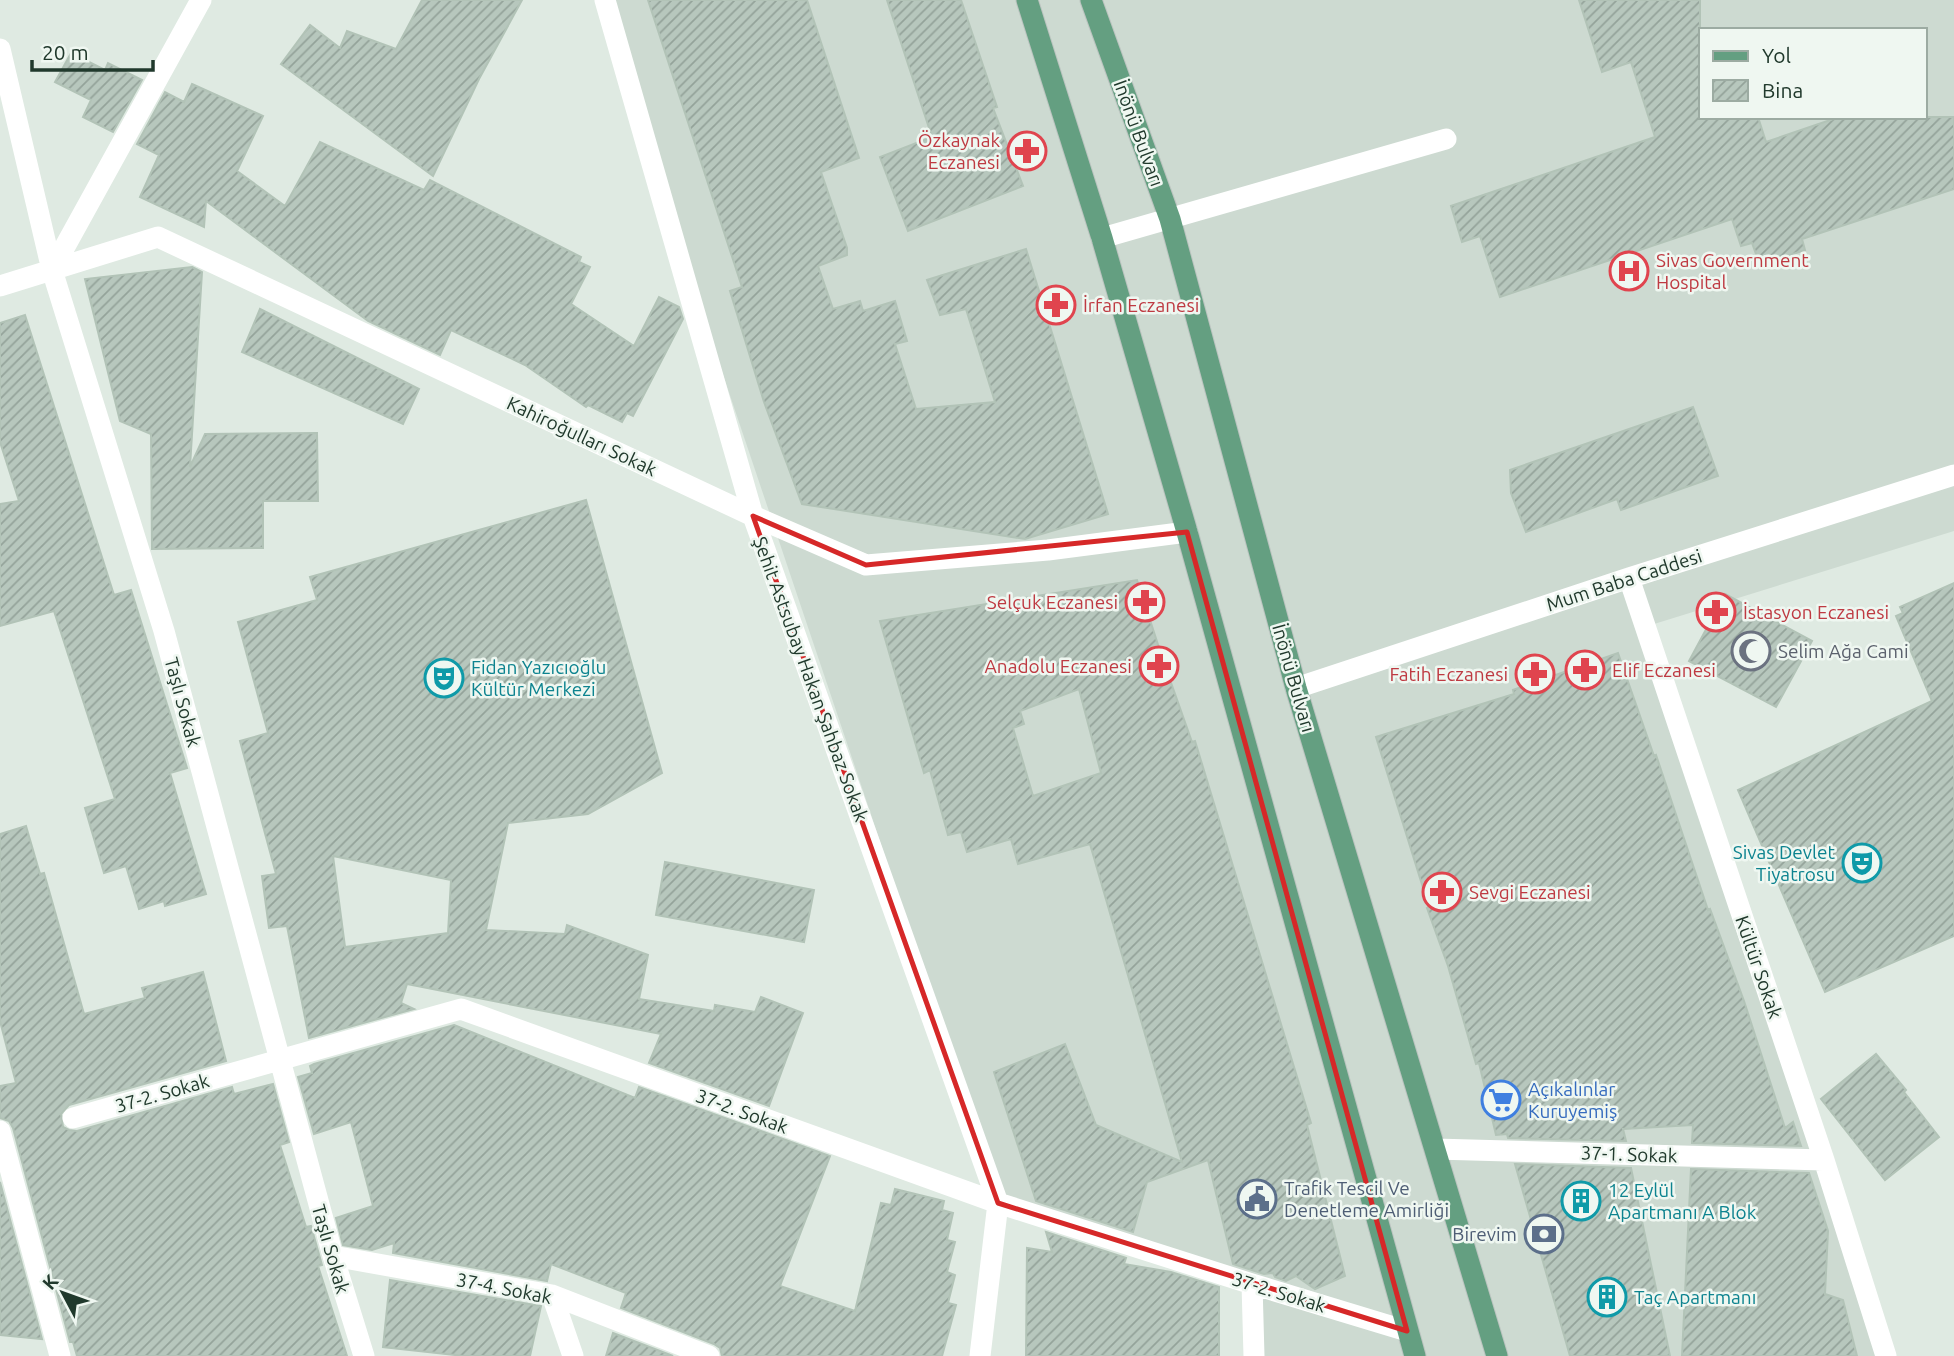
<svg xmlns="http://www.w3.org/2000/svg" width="1954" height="1356" viewBox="0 0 1954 1356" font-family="Ubuntu,sans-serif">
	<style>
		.built { fill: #cddad1; fill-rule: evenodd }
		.building { fill: url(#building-hatch); stroke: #b2c3b7; stroke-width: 2; fill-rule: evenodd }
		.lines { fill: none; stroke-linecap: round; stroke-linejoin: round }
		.major-casing { stroke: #bcc4c0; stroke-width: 23 }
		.minor { stroke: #fff; stroke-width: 21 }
		.major { stroke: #649f81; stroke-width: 21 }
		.marked { fill: none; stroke: #d62828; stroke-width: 5; stroke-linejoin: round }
		.labels { text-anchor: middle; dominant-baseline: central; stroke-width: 5; stroke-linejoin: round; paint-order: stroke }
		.street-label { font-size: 19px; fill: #20392c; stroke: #eff7f1 }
		.health-label { font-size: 19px; fill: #be3a42; stroke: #eff7f1; text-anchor: start }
		.worship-label { font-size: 19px; fill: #5b616d; stroke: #eff7f1; text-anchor: start }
		.culture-label { font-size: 19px; fill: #0d838f; stroke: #eff7f1; text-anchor: start }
		.shop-label { font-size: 19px; fill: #366cbe; stroke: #eff7f1; text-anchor: start }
		.service-label { font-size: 19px; fill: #4e5e75; stroke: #eff7f1; text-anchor: start }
	</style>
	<defs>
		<pattern id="building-hatch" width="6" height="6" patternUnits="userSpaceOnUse" patternTransform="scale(1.75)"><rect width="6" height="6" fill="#b7c7bd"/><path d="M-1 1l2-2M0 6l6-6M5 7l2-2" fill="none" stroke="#94a39a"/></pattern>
	</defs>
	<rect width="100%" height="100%" fill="#dfeae2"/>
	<path class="built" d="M597,0H1954V531L1638,629L1881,1356H1263L1256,1287L1002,1204ZM1700,30H1924V117H1700Z"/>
	<path class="building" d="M422,0H522L479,79L433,176L281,64L310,25L340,48L347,31L396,49Z
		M648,0H807L859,158L821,172L847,248V255L818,266L833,309L860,301L863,311L895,301L907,341L895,344L916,409L995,402L966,309L940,315L927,280L1026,249L1108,514L1025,539L802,504L764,402L730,291L742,287Z
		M887,0H961L997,107L993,108L1023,186L908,231L880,157L932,137Z
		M1579,0H1700V117H1758L1766,142L1839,117H1954V189L1802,239L1805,250L1760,265L1752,243L1741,246L1732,219L1500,297L1480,236L1462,242L1451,206L1655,137L1631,62L1602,72Z
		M71,53L105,70L108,63L142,80L113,132L83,117L91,100L55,82Z
		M192,84L263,116L237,171L285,206L320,142L424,190L430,180L581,257L579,262L590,267L571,304L634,346L659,297L679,307L683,319L633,416L627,413L622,422L588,405L586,407L525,365L451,330L440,355L368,321L206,201L204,227L140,197L159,155L137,144L165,92L184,102Z
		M192,267L202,272L190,467L205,434L317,433L318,501H263V548L152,549L151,434L120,421L85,279Z
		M260,309L419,389L403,424L242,352Z
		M25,315L114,595L131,590L187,768L170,773L206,894L165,906L164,901L139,909L126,866L104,873L85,808L115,799L54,611L0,626V504L19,501L0,442V323Z
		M1693,407L1718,476L1621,510L1617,499L1526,532L1511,493L1510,470Z
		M586,500L662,773L588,814L508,823L486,930L565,934L567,925L648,955L639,999L714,1011L715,1005L755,1012L761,997L803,1013L769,1106L649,1063L661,1034L407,984L401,1003L414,1009L309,1038L287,926L269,928L262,876L276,874L240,741L268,733L238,622L317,600L310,577ZM333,856L451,880L448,933L345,947Z
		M1137,580L1163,660L1192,742L1195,741L1311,1123L1307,1125L1345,1276L1315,1289L1296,1276L1286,1281L1275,1277L1273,1273L1264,1274L1233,1264L1208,1160L1147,1182L1133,1232L1036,1201L994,1072L1065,1044L1096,1125L1182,1162L1090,844L1018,864L1011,839L967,852L961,832L948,835L930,770L924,773L880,621ZM1079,689L1101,773L1033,796L1013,728L1024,724L1020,711Z
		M1954,583V936L1825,992L1738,790L1932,701L1896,616L1903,613L1900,607Z
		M1725,594L1812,641L1776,707L1689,661Z
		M1618,653L1654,756L1656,755L1708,910L1710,909L1744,1001L1785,1128L1793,1122L1801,1146L1692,1143L1693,1125L1623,1129L1626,1141L1508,1138L1507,1134L1496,1135L1479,1063L1476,1064L1448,966L1427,908L1429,907L1376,737L1514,694L1513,690Z
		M26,826L40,874L44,873L84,1014L145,998L142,988L203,972L226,1061L69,1105L61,1114L63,1127L69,1130L77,1131L232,1087L234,1094L273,1084L289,1142L280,1145L306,1227L311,1226L322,1265L318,1266L347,1356H77L73,1342H70L13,1128L9,1121L0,1118V1086L16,1083L0,1021V834Z
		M665,862L814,890L804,942L656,915Z
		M454,1025L635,1098L639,1087L830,1156L780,1286L855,1311L881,1203L891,1205L895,1189L944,1201L942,1210L953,1213L947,1240L955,1242L947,1272L955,1275L948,1303L956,1305L942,1356H722L720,1348L714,1344L621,1308L626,1293L551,1264L547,1281L393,1253L394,1243L372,1250L343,1245L336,1218L373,1206L351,1122L314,1134L298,1077L312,1073L310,1066L314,1064Z
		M1876,1054L1906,1090L1904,1092L1939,1137L1885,1180L1821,1099Z
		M1515,1164L1631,1168L1670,1356H1570Z
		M1691,1169L1809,1173L1828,1231L1825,1294L1843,1300L1857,1356H1682Z
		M0,1182L42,1339L0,1335Z
		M1046,1232L1126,1258L1124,1264L1171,1272L1219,1287V1356H1026L1027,1248L1052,1252Z
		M390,1280L541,1306L530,1356H464L383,1347Z
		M613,1333L673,1356H606Z"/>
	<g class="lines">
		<defs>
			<path id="major" d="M1027,0L1102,238L1187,532L1415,1356
				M1091,0L1170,219L1296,688L1497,1356"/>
		</defs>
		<use href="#major" class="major-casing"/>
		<path class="minor" d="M605,0L753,516L998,1203L980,1356
			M0,49L52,270L164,631L333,1256L364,1356
			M1102,238L1446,139
			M52,270L201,0
			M0,286L158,237L753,516L866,565L1048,550L1187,532
			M1629,578L1824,1160L1886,1356
			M1296,688L1629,578L1954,475
			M73,1118L461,1009L998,1203L1252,1284L1407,1331
			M0,1131L60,1356
			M1435,1149L1824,1160
			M333,1256L552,1295L709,1356
			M1252,1284L1254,1356
			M552,1295L573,1356"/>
		<use href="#major" class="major"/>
	</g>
	<path class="marked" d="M753,516L866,565L1187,532L1407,1331L998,1203Z"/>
	<defs>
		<symbol id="pharmacy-ring" viewBox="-11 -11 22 22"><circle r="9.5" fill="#eff7f1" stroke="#e0444e" stroke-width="1.5"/><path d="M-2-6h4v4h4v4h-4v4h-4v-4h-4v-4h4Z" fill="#e0444e"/></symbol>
		<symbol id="hospital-ring" viewBox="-11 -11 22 22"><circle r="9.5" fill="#eff7f1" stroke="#e0444e" stroke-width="1.5"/><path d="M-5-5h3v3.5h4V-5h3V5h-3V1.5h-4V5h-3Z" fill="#e0444e"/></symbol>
		<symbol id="mosque-ring" viewBox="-11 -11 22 22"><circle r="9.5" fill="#eff7f1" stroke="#6b7280" stroke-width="1.5"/><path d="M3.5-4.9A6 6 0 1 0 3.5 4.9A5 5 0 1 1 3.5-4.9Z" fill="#6b7280"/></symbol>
		<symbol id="theatre-ring" viewBox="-11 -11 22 22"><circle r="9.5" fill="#eff7f1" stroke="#0f9aa8" stroke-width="1.5"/><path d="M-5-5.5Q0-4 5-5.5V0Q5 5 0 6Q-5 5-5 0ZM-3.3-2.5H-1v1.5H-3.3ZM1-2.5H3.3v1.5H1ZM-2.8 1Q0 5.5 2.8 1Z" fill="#0f9aa8"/></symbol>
		<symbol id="supermarket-ring" viewBox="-11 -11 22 22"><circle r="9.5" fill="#eff7f1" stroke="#3f7fe0" stroke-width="1.5"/><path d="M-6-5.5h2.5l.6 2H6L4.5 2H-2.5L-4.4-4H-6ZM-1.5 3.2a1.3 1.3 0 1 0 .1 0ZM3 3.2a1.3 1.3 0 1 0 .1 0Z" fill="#3f7fe0"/></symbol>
		<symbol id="civic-ring" viewBox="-11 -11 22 22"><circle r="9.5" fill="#eff7f1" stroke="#5c6f8a" stroke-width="1.5"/><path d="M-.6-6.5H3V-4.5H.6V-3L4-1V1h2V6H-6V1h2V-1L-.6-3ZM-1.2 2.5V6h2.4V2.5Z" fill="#5c6f8a"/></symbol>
		<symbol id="building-ring" viewBox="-11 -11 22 22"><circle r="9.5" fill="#eff7f1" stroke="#0f9aa8" stroke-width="1.5"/><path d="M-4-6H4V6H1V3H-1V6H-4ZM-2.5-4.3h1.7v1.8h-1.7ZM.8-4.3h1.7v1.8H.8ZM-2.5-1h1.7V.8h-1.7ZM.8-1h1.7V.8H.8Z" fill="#0f9aa8"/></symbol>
		<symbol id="bank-ring" viewBox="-11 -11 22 22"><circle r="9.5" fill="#eff7f1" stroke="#5c6f8a" stroke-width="1.5"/><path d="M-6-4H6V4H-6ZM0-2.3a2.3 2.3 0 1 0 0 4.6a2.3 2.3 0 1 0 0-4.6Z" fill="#5c6f8a"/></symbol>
	</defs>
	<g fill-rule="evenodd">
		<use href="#pharmacy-ring" x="1005" y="129" width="44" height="44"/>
		<use href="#hospital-ring" x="1607" y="249" width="44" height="44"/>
		<use href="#pharmacy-ring" x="1034" y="283" width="44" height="44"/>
		<use href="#pharmacy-ring" x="1123" y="580" width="44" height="44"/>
		<use href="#pharmacy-ring" x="1694" y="590" width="44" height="44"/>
		<use href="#mosque-ring" x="1729" y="629" width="44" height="44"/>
		<use href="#pharmacy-ring" x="1137" y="644" width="44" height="44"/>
		<use href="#pharmacy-ring" x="1563" y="648" width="44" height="44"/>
		<use href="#pharmacy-ring" x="1513" y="652" width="44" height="44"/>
		<use href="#theatre-ring" x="422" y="656" width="44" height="44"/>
		<use href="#theatre-ring" x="1840" y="841" width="44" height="44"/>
		<use href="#pharmacy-ring" x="1420" y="870" width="44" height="44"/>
		<use href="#supermarket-ring" x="1479" y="1078" width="44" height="44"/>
		<use href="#civic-ring" x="1235" y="1177" width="44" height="44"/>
		<use href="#building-ring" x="1559" y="1179" width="44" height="44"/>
		<use href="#bank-ring" x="1522" y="1212" width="44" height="44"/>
		<use href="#building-ring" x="1585" y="1275" width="44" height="44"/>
	</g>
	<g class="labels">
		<g class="street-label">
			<text transform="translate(1139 133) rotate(70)">İnönü Bulvarı</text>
			<text transform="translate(582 436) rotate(25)">Kahiroğulları Sokak</text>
			<text transform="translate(1624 580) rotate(-18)">Mum Baba Caddesi</text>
			<text transform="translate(1294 678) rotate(74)">İnönü Bulvarı</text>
			<text transform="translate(811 679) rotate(70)">Şehit Astsubay Hakan Şahbaz Sokak</text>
			<text transform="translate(183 702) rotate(75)">Taşlı Sokak</text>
			<text transform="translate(1759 967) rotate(71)">Kültür Sokak</text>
			<text transform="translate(162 1093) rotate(-16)">37-2. Sokak</text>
			<text transform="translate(742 1111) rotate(20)">37-2. Sokak</text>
			<text transform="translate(1629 1154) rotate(2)">37-1. Sokak</text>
			<text transform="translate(331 1249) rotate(74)">Taşlı Sokak</text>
			<text transform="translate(504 1288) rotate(11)">37-4. Sokak</text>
			<text transform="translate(1279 1292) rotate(17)">37-2. Sokak</text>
		</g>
		<g class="health-label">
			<text x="1000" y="140" text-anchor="end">Özkaynak<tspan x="1000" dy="22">Eczanesi</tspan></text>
			<text x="1656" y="260">Sivas Government<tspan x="1656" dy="22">Hospital</tspan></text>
			<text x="1083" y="305">İrfan Eczanesi</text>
			<text x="1118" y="602" text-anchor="end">Selçuk Eczanesi</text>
			<text x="1743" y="612">İstasyon Eczanesi</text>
			<text x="1132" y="666" text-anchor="end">Anadolu Eczanesi</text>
			<text x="1612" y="670">Elif Eczanesi</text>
			<text x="1508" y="674" text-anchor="end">Fatih Eczanesi</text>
			<text x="1469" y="892">Sevgi Eczanesi</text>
		</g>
		<g class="worship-label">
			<text x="1778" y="651">Selim Ağa Cami</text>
		</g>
		<g class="culture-label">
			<text x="471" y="667">Fidan Yazıcıoğlu<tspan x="471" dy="22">Kültür Merkezi</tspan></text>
			<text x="1835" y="852" text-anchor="end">Sivas Devlet<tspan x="1835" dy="22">Tiyatrosu</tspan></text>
			<text x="1608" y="1190">12 Eylül<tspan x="1608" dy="22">Apartmanı A Blok</tspan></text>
			<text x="1634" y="1297">Taç Apartmanı</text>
		</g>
		<g class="shop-label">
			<text x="1528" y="1089">Açıkalınlar<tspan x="1528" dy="22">Kuruyemiş</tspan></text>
		</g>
		<g class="service-label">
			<text x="1284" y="1188">Trafik Tescil Ve<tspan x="1284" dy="22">Denetleme Amirliği</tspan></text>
			<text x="1517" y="1234" text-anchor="end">Birevim</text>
		</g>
	</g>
	<rect x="1699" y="28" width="228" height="91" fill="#eff7f1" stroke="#9caba2" stroke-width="2"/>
	<rect x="1713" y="51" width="35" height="10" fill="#649f81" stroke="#9caba2" stroke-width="2"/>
	<text x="1762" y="63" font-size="21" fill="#20392c">Yol</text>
	<rect x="1713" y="80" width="35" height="21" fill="url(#building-hatch)" stroke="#9caba2" stroke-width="2"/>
	<text x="1762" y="98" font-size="21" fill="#20392c">Bina</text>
	<g transform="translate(63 1293) rotate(311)" stroke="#eff7f1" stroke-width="5" paint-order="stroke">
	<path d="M0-5L12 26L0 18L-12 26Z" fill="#20392c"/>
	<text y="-10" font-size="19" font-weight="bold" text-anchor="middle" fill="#20392c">K</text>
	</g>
	<path d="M32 60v10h121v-10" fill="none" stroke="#20392c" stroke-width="3.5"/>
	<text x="42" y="60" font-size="21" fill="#20392c" stroke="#eff7f1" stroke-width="5" paint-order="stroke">20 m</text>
</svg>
